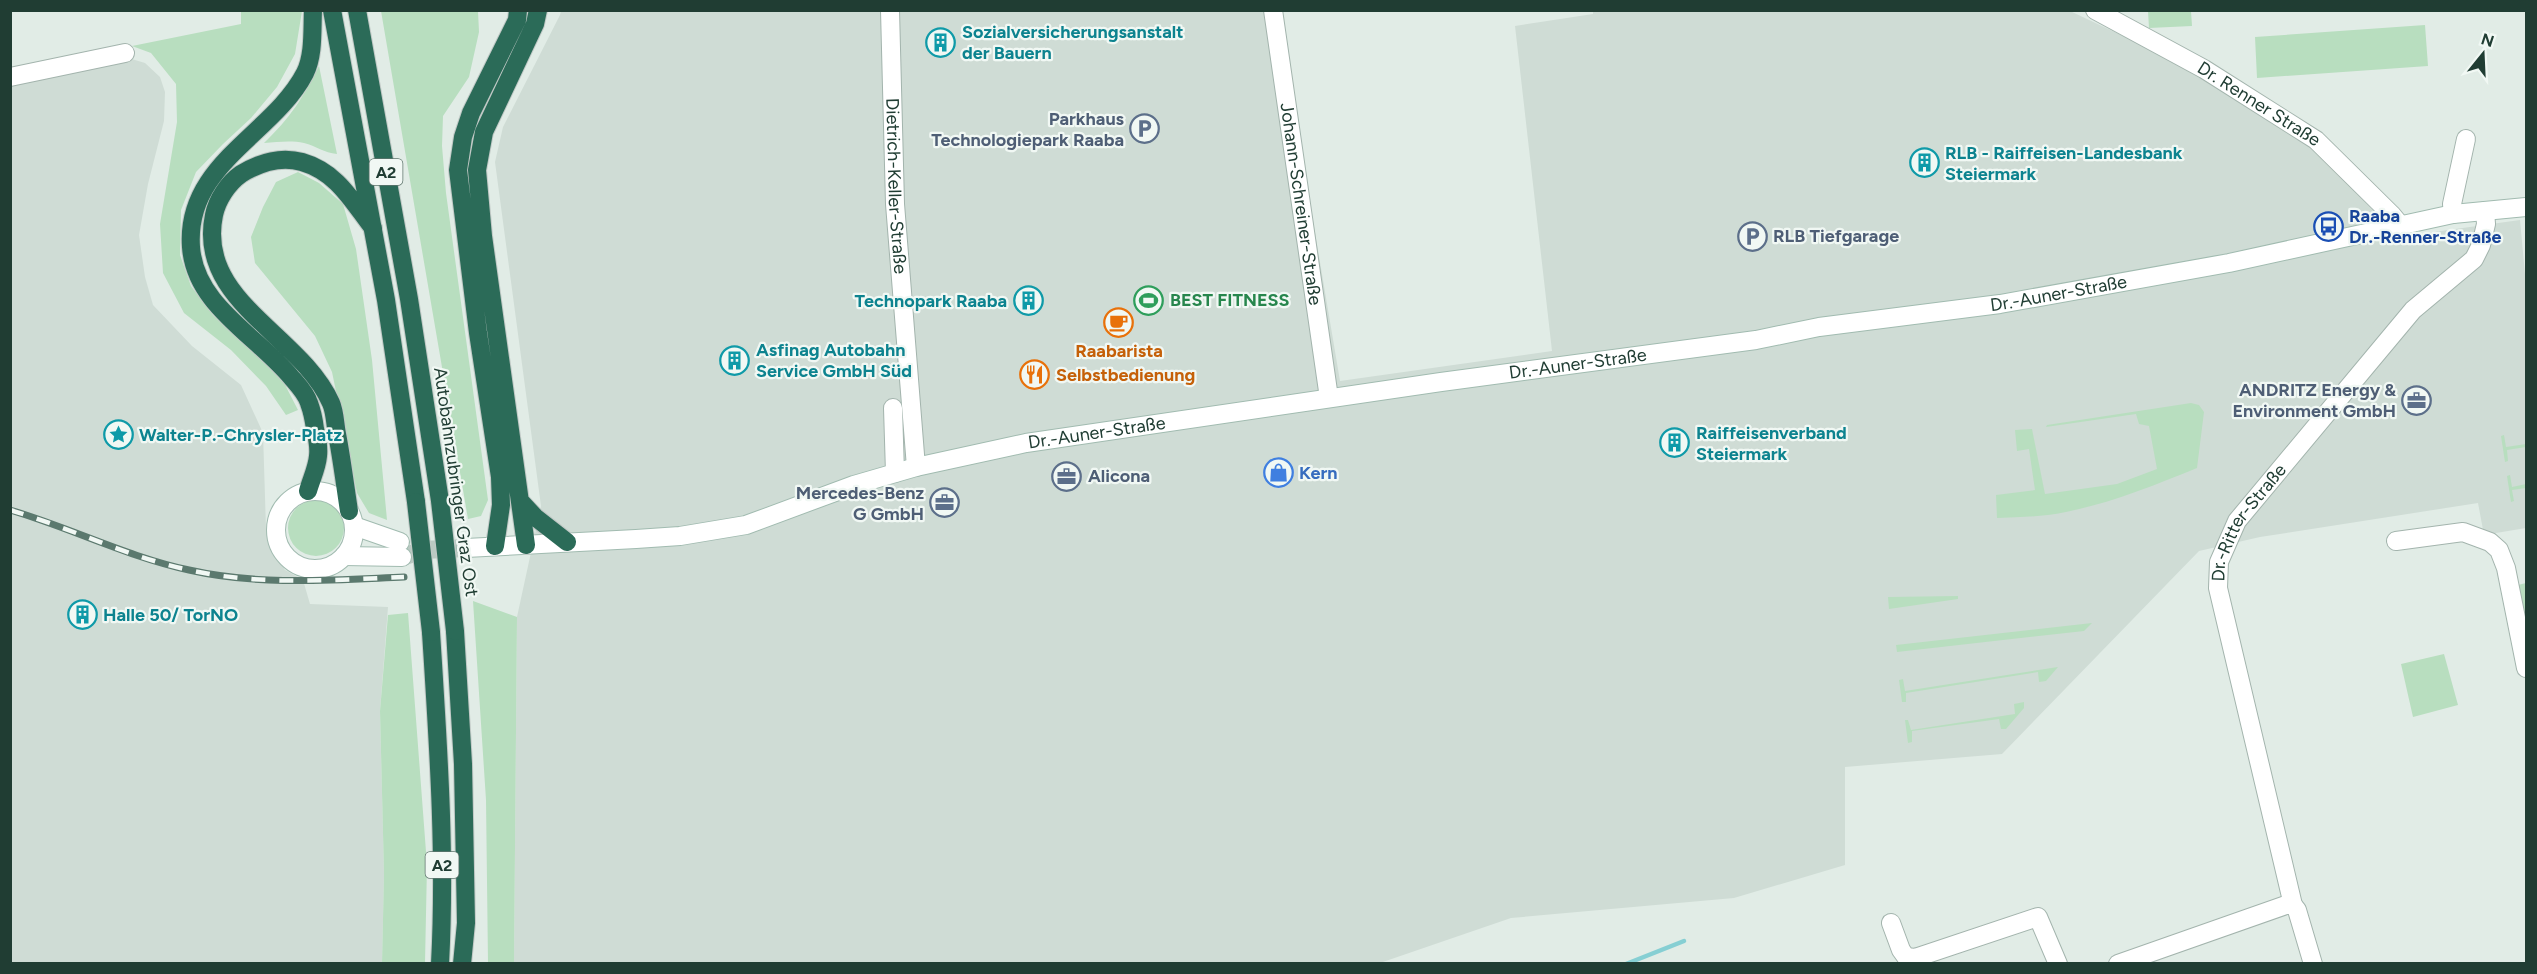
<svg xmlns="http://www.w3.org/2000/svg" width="2537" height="974" viewBox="0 0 2537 974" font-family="Figtree,sans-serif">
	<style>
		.built { fill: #cfdcd5 }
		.green { fill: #b8debf }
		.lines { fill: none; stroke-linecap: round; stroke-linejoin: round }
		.stream { stroke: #86cfd3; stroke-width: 4.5 }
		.secondary-tunnel { stroke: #bac9c2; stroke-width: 18; stroke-dasharray: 18 9; stroke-linecap: butt }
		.minor-casing { stroke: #a3b4ad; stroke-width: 20 }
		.secondary-casing { stroke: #a1bbb0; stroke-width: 20 }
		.motorway-casing { stroke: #c1c9c6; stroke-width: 20 }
		.minor { stroke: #fff; stroke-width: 18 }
		.secondary { stroke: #fff; stroke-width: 18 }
		.motorway { stroke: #2b6b58; stroke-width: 18 }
		.rail-casing { stroke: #5b796e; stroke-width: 7 }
		.rail { stroke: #f1f8f4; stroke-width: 4.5; stroke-dasharray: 14; stroke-linecap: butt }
		.motorway-bridge-casing { stroke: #c1c9c6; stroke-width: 20; stroke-linecap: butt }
		.motorway-bridge { stroke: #2b6b58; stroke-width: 18 }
		.labels { text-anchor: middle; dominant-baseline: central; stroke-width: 4.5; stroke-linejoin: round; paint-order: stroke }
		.shield { fill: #f1f8f4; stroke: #5f756d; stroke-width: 1.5 }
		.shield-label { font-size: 16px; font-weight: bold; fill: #203d33 }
		.culture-label { font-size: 18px; font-weight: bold; fill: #0d838f; stroke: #f1f8f4; text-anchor: start }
		.street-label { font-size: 18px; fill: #203d33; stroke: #f1f8f4 }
		.service-label { font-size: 18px; font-weight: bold; fill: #4e5e75; stroke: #f1f8f4; text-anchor: end }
		.transit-label { font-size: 18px; font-weight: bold; fill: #164399; stroke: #f1f8f4; text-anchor: start }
		.leisure-label { font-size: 18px; font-weight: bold; fill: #27864d; stroke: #f1f8f4; text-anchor: start }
		.food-label { font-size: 18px; font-weight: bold; fill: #c56008; stroke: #f1f8f4 }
		.shop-label { font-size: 18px; font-weight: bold; fill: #366cbe; stroke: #f1f8f4; text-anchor: start }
	</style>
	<rect width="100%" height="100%" fill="#e1ece6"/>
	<path class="built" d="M1593,10L2070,11L2206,75L2310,144L2398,237L2520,220L2526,285V528L2484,535L2478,503L2260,537L2199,551L2002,754L1845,767V865L1734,898L1511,918L1377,964L514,963L517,617L541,506L495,162L503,127L560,15L561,11H1281L1304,167L1340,381L1552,351L1515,26L1593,14Z
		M125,57L145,63L160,77L165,92L164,121L148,184L139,235L145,277L153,305L192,346L241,385L263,433L266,529L272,551L285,570L303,580L310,604L388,607L380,711L384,874L382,963H11L10,81Z"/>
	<path class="green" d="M241,11H302L295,54L277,87L251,118L223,144L196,172L181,210L180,255L191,286L213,315L281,377L298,410L286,415L266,386L231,350L184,313L163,273L160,224L177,122L176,84L151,53L132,46L241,24Z
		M381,11H478L479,32L469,77L443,116L442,146L446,193L488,500L481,516L468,519Z
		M2148,11H2191L2192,26L2149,28Z
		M2425,25L2428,66L2257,78L2255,37Z
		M319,66L337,154C324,153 316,146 304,143C291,140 278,142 264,143C291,117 302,99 319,66Z
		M298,172L319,183L343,204L356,249L372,360L387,520L369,513L357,493L332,372L315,336L255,263L251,237L263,207L276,182Z
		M2191,403L2199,405L2204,412L2197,468C2150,487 2099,508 2048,515C2031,517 2014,517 1997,518L1996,495L2035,490L2029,449L2017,451L2015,430L2032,429L2045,494L2117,484L2157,469L2149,426L2139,424L2136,414L2046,427L2047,425Z
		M2504,435L2506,447L2526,444V447L2507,450L2508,461L2505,462L2501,436Z
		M2510,475L2512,487L2526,484V488L2512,490L2514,501L2511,502L2507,476Z
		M288 528a28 28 0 1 1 56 0a28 28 0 1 1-56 0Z
		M2526,583V622L2518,585Z
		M1958,596V599L1889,609L1888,597Z
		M473,601L517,617L514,963H488L486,800Z
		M408,613L427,865L425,963H382L384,874L380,711L388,615Z
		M2092,623L2084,631L1897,652L1896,645Z
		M2444,654L2458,705L2413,717L2401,664Z
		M2058,667L2046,681L2039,682L2038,672L1906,693V702H1902L1899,680L1903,679L1905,691Z
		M2024,702V708L2006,729H2001L1999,719L1912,731V742L1908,743L1905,720H1908L1911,730L2015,714L2014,704Z"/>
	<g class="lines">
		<path class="stream" d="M1626,964L1684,941"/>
		<path class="secondary-tunnel" d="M402,557L424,550L466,548"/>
		<defs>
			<g id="minor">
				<path id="s1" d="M890,10L895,204L916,467"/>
				<path id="s2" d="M1273,10L1329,398"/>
				<path id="s3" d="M2095,10L2204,69L2316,140L2392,215L2401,226"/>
				<path d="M10,77L125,53"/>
				<path d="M2453,214L2452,204L2466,139"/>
				<path d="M893,408L895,473"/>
				<path d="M2396,541L2463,532L2490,542L2499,550L2506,568L2526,668"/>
				<path id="s4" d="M2293,905L2218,588L2219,562L2237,521L2413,310L2474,259L2481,245L2486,224L2485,211"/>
				<path d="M1891,923L1901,950L1906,957L1915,958L2038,917L2058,964"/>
				<path d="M2118,964L2286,905H2293L2297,910L2313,964"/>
			</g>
			<g id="secondary">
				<circle cx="315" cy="530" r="39"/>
				<path d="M354,526L400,542"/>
				<path id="s5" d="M466,548L636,539L680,536L746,525L854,485L916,467L1026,443L1441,382L1756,340L1819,327L2000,304L2229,263L2453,214L2526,207"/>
				<path d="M344,556L402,557"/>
			</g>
			<path id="motorway" d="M332,10L386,300L416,502
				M357,10L409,299L440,501
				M308,491C311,480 317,468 318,456C319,448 317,437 315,429C314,421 312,411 309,403C306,393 297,384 291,377C256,335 195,305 191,247C185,164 273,135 305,73C314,55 312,30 313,10
				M520,501L535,517L567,542
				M349,511C345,485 342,460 337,434C335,424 335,412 331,403C300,334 196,301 214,215C217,200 228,183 241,174C259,163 281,156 302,162C337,172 352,201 373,228
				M526,545L483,236L477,170L484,132L535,24L538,10
				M495,546L501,505L500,477L478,333L458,170L463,137L471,113L517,20L518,10
				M455,631L463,764L466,923L462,964
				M431,632C438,743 446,853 440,964"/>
		</defs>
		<use href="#minor" class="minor-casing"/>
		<use href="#secondary" class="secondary-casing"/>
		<use href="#motorway" class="motorway-casing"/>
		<use href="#minor" class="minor"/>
		<use href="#secondary" class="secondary"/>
		<use href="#motorway" class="motorway"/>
		<defs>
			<path id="rail" d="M10,510C71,528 128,557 189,570C260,586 332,580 404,577"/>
		</defs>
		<use href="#rail" class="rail-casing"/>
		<use href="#rail" class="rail"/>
		<defs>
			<path id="motorway-bridge" d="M440,501L455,631
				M416,502L431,632"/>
		</defs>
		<use href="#motorway-bridge" class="motorway-bridge-casing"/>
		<use href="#motorway-bridge" class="motorway-bridge"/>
	</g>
	<defs>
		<symbol id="building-ring" viewBox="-11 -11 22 22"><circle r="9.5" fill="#f1f8f4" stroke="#0f9aa8" stroke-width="1.5"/><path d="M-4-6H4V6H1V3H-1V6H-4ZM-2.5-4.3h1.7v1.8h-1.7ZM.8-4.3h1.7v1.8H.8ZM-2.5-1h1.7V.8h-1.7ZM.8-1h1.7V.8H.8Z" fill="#0f9aa8"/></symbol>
		<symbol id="parking-ring" viewBox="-11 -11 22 22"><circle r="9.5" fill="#f1f8f4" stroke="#5c6f8a" stroke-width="1.5"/><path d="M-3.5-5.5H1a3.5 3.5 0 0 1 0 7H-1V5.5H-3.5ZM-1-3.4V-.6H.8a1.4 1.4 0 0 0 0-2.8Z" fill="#5c6f8a"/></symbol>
		<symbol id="bus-ring" viewBox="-11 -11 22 22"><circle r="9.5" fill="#f1f8f4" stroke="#1a4fb4" stroke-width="1.5"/><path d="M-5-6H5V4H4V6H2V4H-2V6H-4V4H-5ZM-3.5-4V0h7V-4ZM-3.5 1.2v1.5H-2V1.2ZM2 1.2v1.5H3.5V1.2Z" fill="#1a4fb4"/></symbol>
		<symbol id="stadium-ring" viewBox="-11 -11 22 22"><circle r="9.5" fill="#f1f8f4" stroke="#2e9e5b" stroke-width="1.5"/><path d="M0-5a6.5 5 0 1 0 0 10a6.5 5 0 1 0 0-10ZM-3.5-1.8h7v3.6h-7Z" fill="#2e9e5b"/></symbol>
		<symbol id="cafe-ring" viewBox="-11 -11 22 22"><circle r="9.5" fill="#f1f8f4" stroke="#e8710a" stroke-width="1.5"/><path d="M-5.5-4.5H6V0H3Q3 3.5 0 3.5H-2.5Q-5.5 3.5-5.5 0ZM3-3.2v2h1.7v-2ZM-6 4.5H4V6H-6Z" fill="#e8710a"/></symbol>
		<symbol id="restaurant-ring" viewBox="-11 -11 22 22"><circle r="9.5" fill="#f1f8f4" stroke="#e8710a" stroke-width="1.5"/><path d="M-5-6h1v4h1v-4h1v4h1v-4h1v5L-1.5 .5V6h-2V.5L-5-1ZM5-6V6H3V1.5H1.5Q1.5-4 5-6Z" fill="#e8710a"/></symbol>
		<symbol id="office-ring" viewBox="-11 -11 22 22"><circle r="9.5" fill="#f1f8f4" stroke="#5c6f8a" stroke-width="1.5"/><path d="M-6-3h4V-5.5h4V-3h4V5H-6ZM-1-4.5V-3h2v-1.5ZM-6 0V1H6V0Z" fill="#5c6f8a"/></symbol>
		<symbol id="sight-ring" viewBox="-11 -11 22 22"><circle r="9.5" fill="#f1f8f4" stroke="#0f9aa8" stroke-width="1.5"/><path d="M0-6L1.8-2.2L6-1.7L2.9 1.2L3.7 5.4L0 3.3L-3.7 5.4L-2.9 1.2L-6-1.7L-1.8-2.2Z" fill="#0f9aa8"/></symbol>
		<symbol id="shop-ring" viewBox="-11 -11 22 22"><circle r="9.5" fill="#f1f8f4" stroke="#3f7fe0" stroke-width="1.5"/><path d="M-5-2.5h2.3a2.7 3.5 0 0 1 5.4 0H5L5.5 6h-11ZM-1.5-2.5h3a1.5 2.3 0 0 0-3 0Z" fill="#3f7fe0"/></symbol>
	</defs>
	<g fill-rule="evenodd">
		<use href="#building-ring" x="924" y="26" width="33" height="33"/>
		<use href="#parking-ring" x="1128" y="112" width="33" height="33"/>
		<use href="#building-ring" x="1908" y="146" width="33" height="33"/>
		<use href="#bus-ring" x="2312" y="210" width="33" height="33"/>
		<use href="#parking-ring" x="1736" y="220" width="33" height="33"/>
		<use href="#stadium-ring" x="1132" y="284" width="33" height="33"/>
		<use href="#building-ring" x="1012" y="284" width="33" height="33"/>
		<use href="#cafe-ring" x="1102" y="306" width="33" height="33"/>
		<use href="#building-ring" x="718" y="344" width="33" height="33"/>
		<use href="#restaurant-ring" x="1018" y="358" width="33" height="33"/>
		<use href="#office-ring" x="2400" y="384" width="33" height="33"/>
		<use href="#sight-ring" x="102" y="418" width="33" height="33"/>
		<use href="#building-ring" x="1658" y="426" width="33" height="33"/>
		<use href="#shop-ring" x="1262" y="456" width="33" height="33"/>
		<use href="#office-ring" x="1050" y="460" width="33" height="33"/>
		<use href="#office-ring" x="928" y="486" width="33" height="33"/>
		<use href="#building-ring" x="66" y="598" width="33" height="33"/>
	</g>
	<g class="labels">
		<g class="shield">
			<rect x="369.5" y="159" width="33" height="26" rx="4.5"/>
			<rect x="425.5" y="852" width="33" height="26" rx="4.5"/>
		</g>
		<g class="shield-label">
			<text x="386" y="172">A2</text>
			<text x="442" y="865">A2</text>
		</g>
		<g class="culture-label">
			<text x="962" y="32">Sozialversicherungsanstalt<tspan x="962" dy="21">der Bauern</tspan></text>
			<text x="1945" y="153">RLB - Raiffeisen-Landesbank<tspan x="1945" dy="21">Steiermark</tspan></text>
			<text x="1007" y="301" text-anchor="end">Technopark Raaba</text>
			<text x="756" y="350">Asfinag Autobahn<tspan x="756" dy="21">Service GmbH Süd</tspan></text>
			<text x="1696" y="433">Raiffeisenverband<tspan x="1696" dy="21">Steiermark</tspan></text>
			<text x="139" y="435">Walter-P.-Chrysler-Platz</text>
			<text x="103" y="615">Halle 50/ TorNO</text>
		</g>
		<g class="street-label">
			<text stroke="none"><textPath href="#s3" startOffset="189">Dr. Renner Straße</textPath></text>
			<text stroke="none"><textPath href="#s1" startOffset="176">Dietrich-Keller-Straße</textPath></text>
			<text stroke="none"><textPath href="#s2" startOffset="196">Johann-Schreiner-Straße</textPath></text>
			<text stroke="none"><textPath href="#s5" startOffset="1617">Dr.-Auner-Straße</textPath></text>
			<text stroke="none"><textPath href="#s5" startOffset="1131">Dr.-Auner-Straße</textPath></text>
			<text stroke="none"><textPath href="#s5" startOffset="645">Dr.-Auner-Straße</textPath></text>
			<text transform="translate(456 482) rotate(82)">Autobahnzubringer Graz Ost</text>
			<text stroke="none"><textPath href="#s4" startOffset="400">Dr.-Ritter-Straße</textPath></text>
		</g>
		<g class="service-label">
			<text x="1124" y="119">Parkhaus<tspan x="1124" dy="21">Technologiepark Raaba</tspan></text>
			<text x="1773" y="236" text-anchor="start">RLB Tiefgarage</text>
			<text x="2396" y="390">ANDRITZ Energy &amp;<tspan x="2396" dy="21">Environment GmbH</tspan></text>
			<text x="1088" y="476" text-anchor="start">Alicona</text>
			<text x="924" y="493">Mercedes-Benz<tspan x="924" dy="21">G GmbH</tspan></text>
		</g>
		<g class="transit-label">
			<text x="2349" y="216">Raaba<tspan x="2349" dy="21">Dr.-Renner-Straße</tspan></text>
		</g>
		<g class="leisure-label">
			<text x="1170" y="300">BEST FITNESS</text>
		</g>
		<g class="food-label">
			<text x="1119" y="351">Raabarista</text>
			<text x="1056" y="375" text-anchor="start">Selbstbedienung</text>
		</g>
		<g class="shop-label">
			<text x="1299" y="473">Kern</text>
		</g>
	</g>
	<rect width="2537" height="974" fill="none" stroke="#203d33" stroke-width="24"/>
	<g transform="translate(2483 54) rotate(18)" stroke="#f1f8f4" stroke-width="4.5" paint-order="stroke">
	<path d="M0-4.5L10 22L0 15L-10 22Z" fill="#203d33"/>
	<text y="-9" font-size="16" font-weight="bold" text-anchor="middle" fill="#203d33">N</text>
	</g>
</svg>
